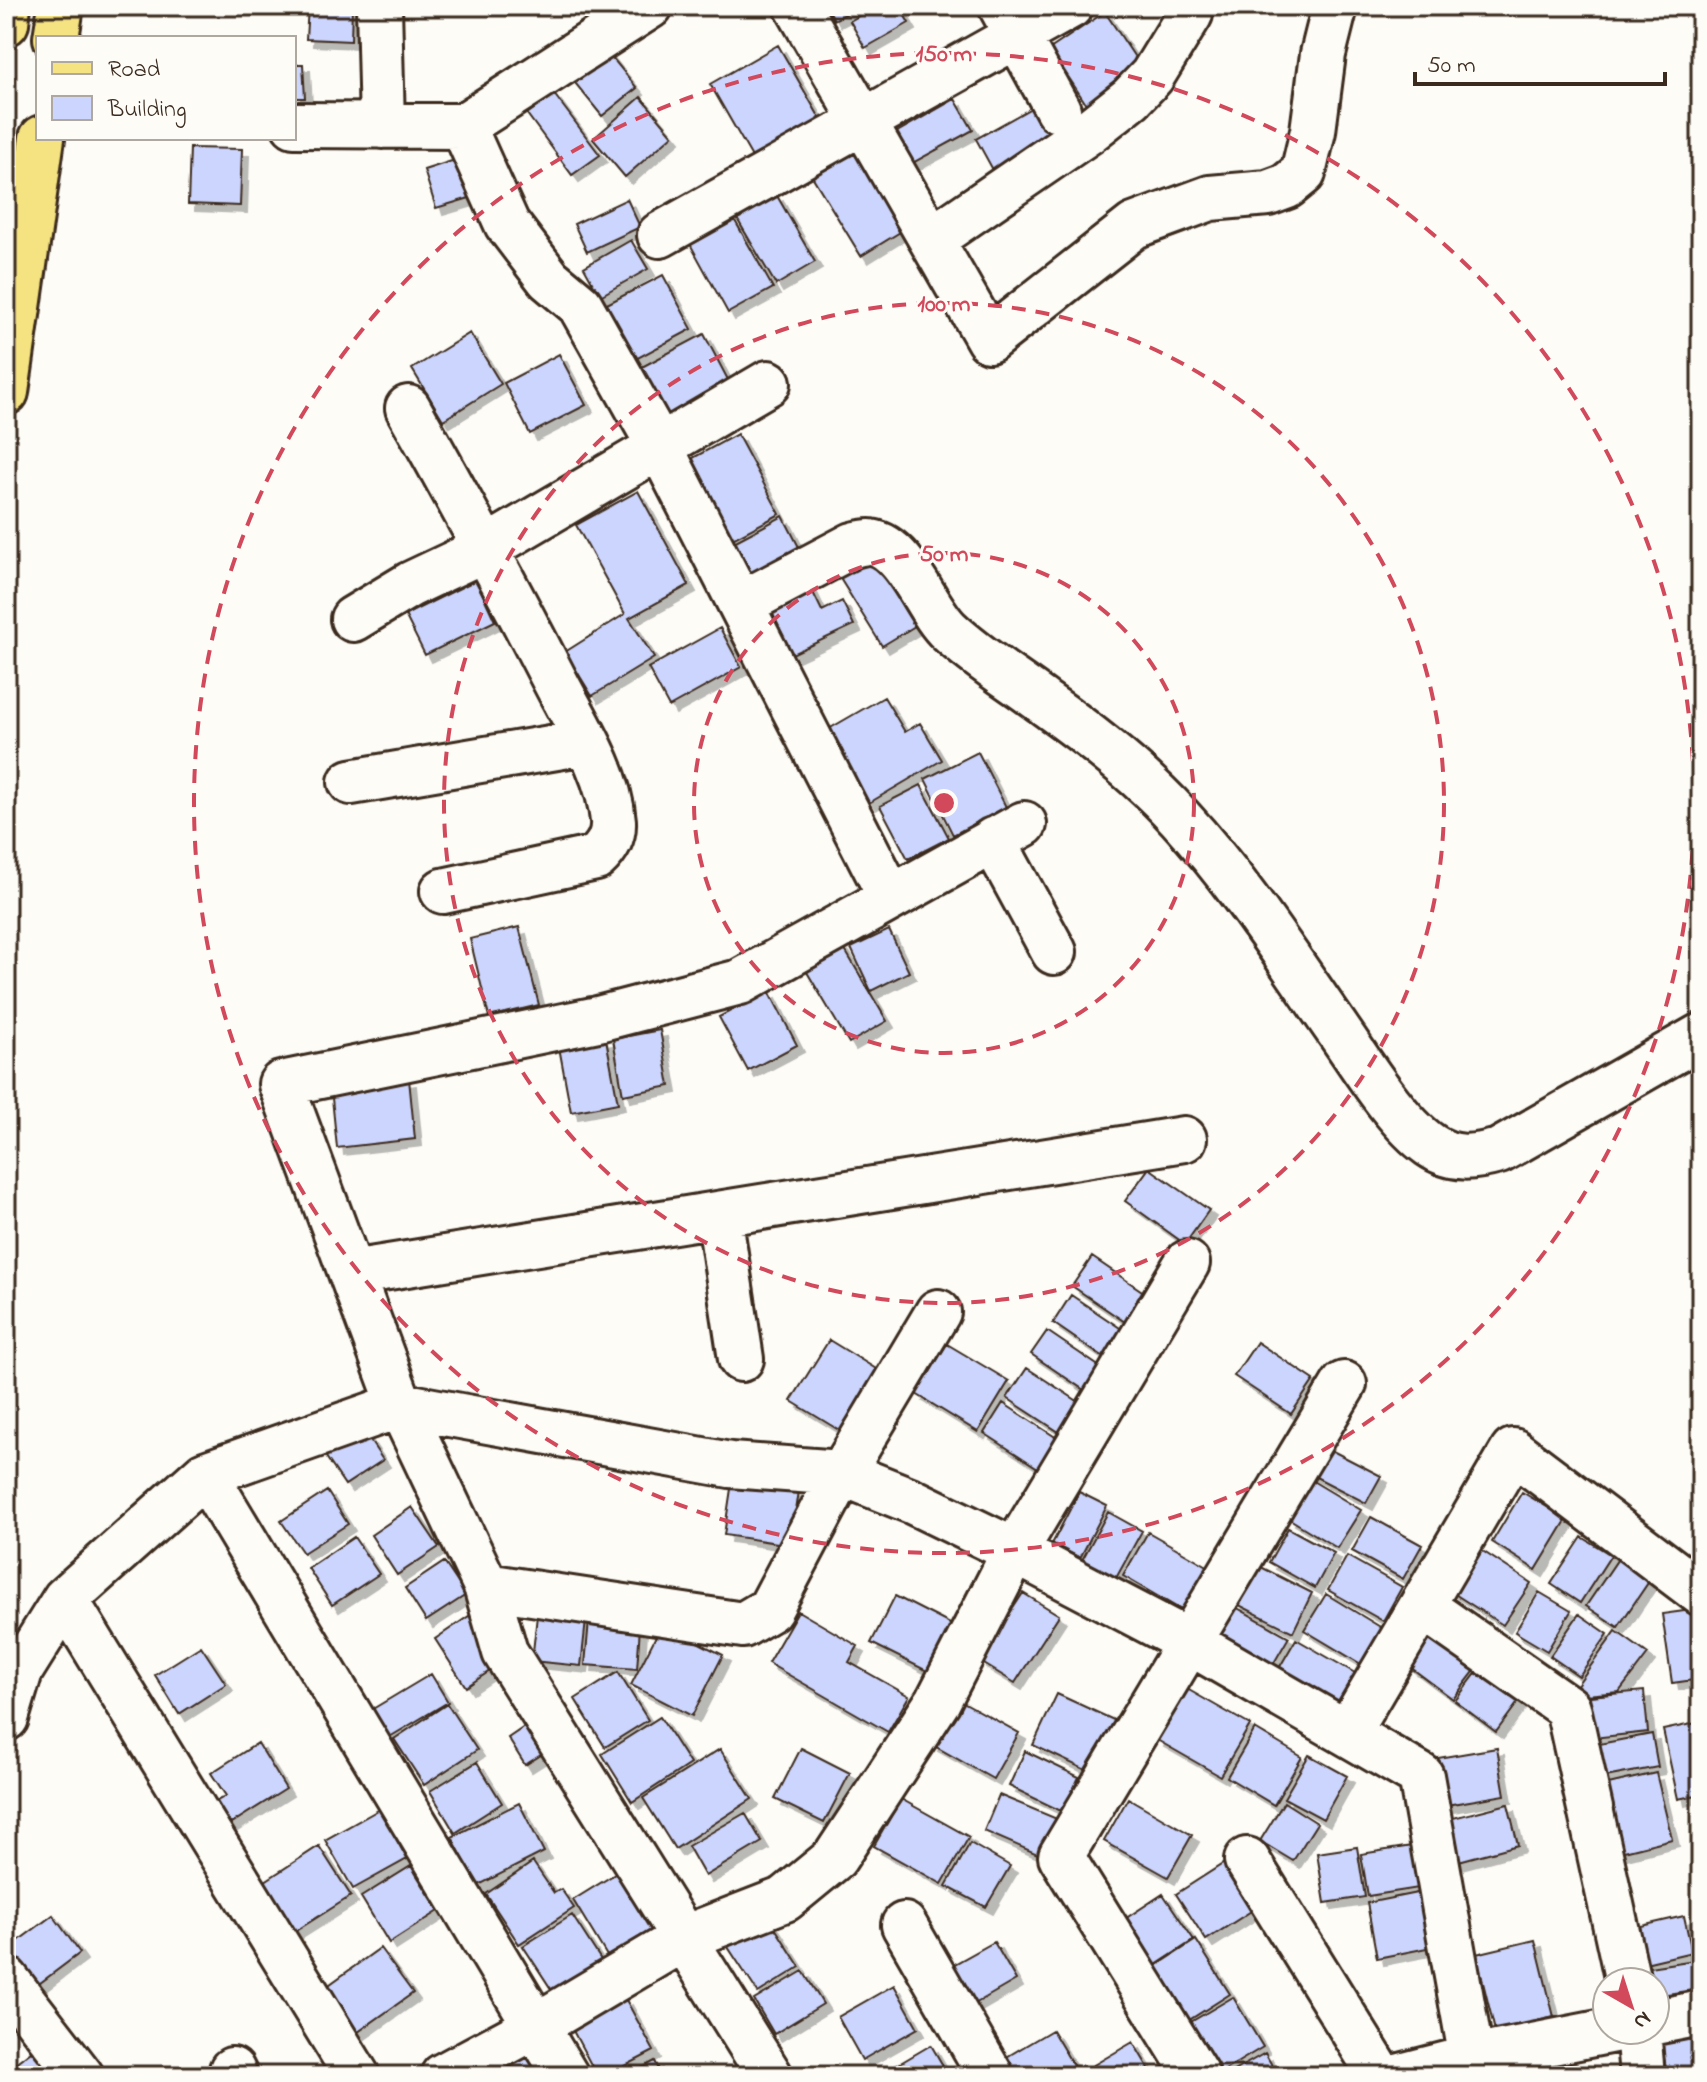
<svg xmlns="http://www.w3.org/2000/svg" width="1707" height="2082" viewBox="0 0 1707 2082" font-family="'Indie Flower',sans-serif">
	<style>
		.building { fill: #ccd5fd; stroke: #3b2a1e; stroke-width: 2; filter: url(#shadow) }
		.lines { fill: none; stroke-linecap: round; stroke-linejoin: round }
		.minor-casing { stroke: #3b2a1e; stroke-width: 50 }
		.major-casing { stroke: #3b2a1e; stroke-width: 50 }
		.minor { stroke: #fdfcf7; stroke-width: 44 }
		.major { stroke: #f5e382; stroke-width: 44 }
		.ring { fill: none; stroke: #d1495b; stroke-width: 4; stroke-dasharray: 14 10 }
		.centre { fill: #d1495b; stroke: #fdfcf7; stroke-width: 4 }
		.ring-label { font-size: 24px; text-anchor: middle; font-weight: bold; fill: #d1495b; stroke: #fdfcf7; stroke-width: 6; stroke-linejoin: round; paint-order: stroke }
	</style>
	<defs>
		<filter id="shadow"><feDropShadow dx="7" dy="7" stdDeviation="0" flood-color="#0004"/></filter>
	</defs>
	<rect width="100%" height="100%" fill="#fdfcf7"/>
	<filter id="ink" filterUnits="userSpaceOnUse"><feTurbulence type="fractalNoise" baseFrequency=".0125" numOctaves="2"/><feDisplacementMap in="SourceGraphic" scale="16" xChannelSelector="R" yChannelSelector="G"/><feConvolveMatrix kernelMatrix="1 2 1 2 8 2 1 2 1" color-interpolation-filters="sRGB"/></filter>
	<g filter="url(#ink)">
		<path class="building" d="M308,6H352L351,41L306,39Z
			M827,6H861L834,20Z
			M876,6H899L909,23L865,48L850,21Z
			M1105,12L1144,71L1088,107L1050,49Z
			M778,45L821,120L753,159L710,84Z
			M606,50L637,88L602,116L571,78Z
			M294,64H303L305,98H294Z
			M554,94L600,155L572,175L527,114Z
			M641,97L673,135L625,177L593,139Z
			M955,99L973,130L909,165L892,135Z
			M1040,103L1058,134L993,170L976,139Z
			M853,144L905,229L861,256L809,171Z
			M190,148L242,149L240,206L188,204Z
			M461,158L473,197L436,208L424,170Z
			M776,194L815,262L776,285L736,217Z
			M627,199L640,227L587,252L574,224Z
			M734,219L773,288L728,313L690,244Z
			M631,240L648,269L600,296L584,267Z
			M663,275L692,329L634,360L605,305Z
			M470,333L501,384L443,420L412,369Z
			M704,334L736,395L670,430L638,369Z
			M559,354L586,405L530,434L504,383Z
			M737,434L780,514L721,545L678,466Z
			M638,491L689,585L629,618L654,658L592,696L565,652L625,614L576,525Z
			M783,516L801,551L748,579L730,544Z
			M869,552L915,626L882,646L836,572Z
			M476,580L495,621L425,655L405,615Z
			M809,584L822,611L842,601L854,625L792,654L768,604Z
			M720,628L741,667L669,707L648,668Z
			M884,697L905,732L920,723L942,760L869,803L827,730Z
			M978,752L1006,807L953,835L925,779Z
			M921,785L949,838L908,859L880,806Z
			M519,927L539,1005L489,1017L470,939Z
			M889,930L909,972L871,991L851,948Z
			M842,945L887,1021L849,1043L804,967Z
			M769,991L797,1045L748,1071L719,1017Z
			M660,1030L670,1086L623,1095L613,1039Z
			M606,1039L618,1103L571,1112L559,1047Z
			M409,1079L415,1139L337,1148L331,1088Z
			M1149,1168L1209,1210L1185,1244L1125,1201Z
			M1092,1257L1148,1295L1128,1324L1072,1286Z
			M1071,1295L1123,1330L1104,1358L1053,1323Z
			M1047,1331L1100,1367L1084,1390L1031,1354Z
			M829,1340L886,1375L847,1435L791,1401Z
			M1257,1342L1314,1380L1291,1414L1234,1376Z
			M947,1344L1009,1381L978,1432L916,1394Z
			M1027,1368L1079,1402L1059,1432L1007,1398Z
			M1003,1403L1060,1440L1041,1470L984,1433Z
			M360,1426L383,1460L345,1485L322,1451Z
			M1323,1446L1381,1476L1366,1503L1308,1473Z
			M1311,1480L1361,1510L1337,1548L1288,1518Z
			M732,1482L799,1491L791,1545L724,1535Z
			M327,1491L348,1524L303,1553L281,1521Z
			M1079,1492L1107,1506L1080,1558L1052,1544Z
			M1522,1492L1567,1519L1536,1570L1492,1542Z
			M412,1507L439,1547L397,1575L371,1535Z
			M1108,1512L1142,1531L1115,1580L1081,1562Z
			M1371,1517L1422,1545L1403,1579L1352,1551Z
			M1288,1528L1334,1553L1315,1588L1269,1562Z
			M1148,1532L1211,1568L1185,1612L1123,1576Z
			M354,1537L379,1574L332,1605L308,1568Z
			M1582,1537L1611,1555L1580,1603L1551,1584Z
			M1478,1548L1531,1583L1503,1625L1450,1591Z
			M1624,1550L1656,1571L1618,1627L1586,1606Z
			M1347,1556L1402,1587L1383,1621L1328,1590Z
			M444,1562L466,1595L426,1621L405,1588Z
			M1255,1564L1312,1593L1293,1632L1235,1603Z
			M1539,1592L1571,1611L1547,1651L1515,1632Z
			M1023,1593L1059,1615L1015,1683L979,1661Z
			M1326,1594L1382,1628L1361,1664L1304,1630Z
			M895,1596L954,1626L931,1673L871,1643Z
			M1232,1605L1289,1637L1271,1668L1214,1635Z
			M538,1606L587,1611L581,1666L532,1661Z
			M590,1609L641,1613L637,1669L585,1665Z
			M1699,1609L1701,1679L1672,1683L1662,1614Z
			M798,1611L858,1646L849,1662L909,1696L888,1732L768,1663Z
			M472,1614L503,1662L466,1687L435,1639Z
			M1579,1614L1608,1634L1579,1676L1550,1656Z
			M1428,1619L1483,1660L1453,1699L1398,1658Z
			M662,1624L723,1655L692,1716L631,1685Z
			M1616,1631L1648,1654L1619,1692L1587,1695L1588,1700L1574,1689Z
			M1296,1639L1355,1673L1333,1711L1274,1677Z
			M201,1646L226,1684L179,1714L155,1675Z
			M1485,1662L1525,1693L1496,1732L1455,1701Z
			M618,1672L648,1720L605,1747L575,1699Z
			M431,1674L448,1702L383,1741L366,1713Z
			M1187,1689L1250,1725L1220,1776L1157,1740Z
			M1644,1691L1648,1732L1593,1738L1590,1696Z
			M1057,1694L1116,1721L1092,1773L1033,1745Z
			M956,1698L1019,1733L993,1779L931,1744Z
			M447,1704L477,1750L424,1785L394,1739Z
			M660,1717L690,1764L632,1802L602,1754Z
			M536,1719L555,1746L525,1765L508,1738Z
			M1701,1722V1794L1678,1799L1663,1730Z
			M1255,1729L1302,1757L1274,1805L1227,1777Z
			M1652,1734L1658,1767L1600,1778L1594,1745Z
			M258,1743L286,1789L227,1826L213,1803L226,1796L211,1773Z
			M801,1748L850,1773L824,1823L775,1799Z
			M1497,1748L1505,1795L1446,1805L1438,1758Z
			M720,1749L752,1799L675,1849L643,1798Z
			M1025,1751L1079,1777L1063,1812L1009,1786Z
			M1309,1755L1347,1776L1323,1819L1284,1798Z
			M477,1762L502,1803L455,1833L430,1791Z
			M1656,1773L1672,1839L1620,1852L1604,1785Z
			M999,1795L1057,1819L1042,1856L984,1831Z
			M1128,1798L1192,1835L1168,1877L1104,1841Z
			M901,1799L969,1837L942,1884L874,1846Z
			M1284,1802L1317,1823L1293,1861L1260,1841Z
			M519,1803L544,1852L477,1886L452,1837Z
			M1508,1804L1518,1845L1455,1862L1445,1820Z
			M380,1809L407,1859L353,1889L325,1840Z
			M745,1813L762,1842L705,1876L688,1846Z
			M970,1843L1010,1866L986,1907L946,1886Z
			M319,1846L351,1896L291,1934L259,1885Z
			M1412,1846L1419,1888L1368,1896L1361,1854Z
			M1357,1847L1365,1897L1325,1903L1317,1853Z
			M1229,1860L1259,1906L1206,1940L1176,1894Z
			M533,1862L554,1893L561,1889L574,1908L519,1944L486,1894Z
			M411,1866L439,1911L389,1943L361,1897Z
			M628,1866L662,1924L607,1956L573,1900Z
			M1422,1892L1433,1947L1377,1958L1367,1903Z
			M1163,1894L1194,1940L1139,1976L1108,1930Z
			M53,1915L80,1953L32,1989L6,1954V1950Z
			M572,1915L603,1963L555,1995L523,1946Z
			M1684,1916L1692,1952L1645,1963L1637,1927Z
			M770,1920L800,1967L758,1993L728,1947Z
			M1196,1940L1230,1994L1175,2029L1141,1976Z
			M1535,1940L1554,2017L1495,2031L1476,1954Z
			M994,1942L1016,1980L966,2009L944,1970Z
			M380,1948L413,1993L358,2032L326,1987Z
			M1695,1960L1699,1989L1655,1996V1982H1651L1649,1967Z
			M803,1971L823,2004L774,2034L754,2000Z
			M894,1985L918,2028L862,2060L838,2017Z
			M1233,1997L1263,2047L1215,2076L1179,2029Z
			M625,1998L654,2051L606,2076H597L571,2027Z
			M1052,2030L1077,2072L1070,2076H1000L993,2065Z
			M1701,2036V2072L1668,2076L1661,2044Z
			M1133,2042L1149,2069L1137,2076H1075Z
			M39,2045L61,2076H6V2070Z
			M931,2045L949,2076H880V2075Z
			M1265,2053L1278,2076H1225Z
			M525,2054L539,2076H490Z
			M655,2061L662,2076H627Z
			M1553,2061L1557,2076H1495V2074Z"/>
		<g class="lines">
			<defs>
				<path id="minor" d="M379,6L382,126
					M797,6L989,340L1134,226L1210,198L1268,193L1287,186L1303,173L1313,131L1323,54L1335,6
					M1001,6L1058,110
					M294,125L463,126L650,6
					M463,126L507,224L549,279L580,305L660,447L890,896
					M660,235L1070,6
					M932,239L1088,132L1131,98L1152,76L1190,14V6
					M408,408C459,499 508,589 555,681C577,724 609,772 613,821C614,837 607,848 596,858L443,891
					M741,604L853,545C858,544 866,541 871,542C906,547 926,610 949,631C979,659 1014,680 1046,704C1094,738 1141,775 1180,818C1240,883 1288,959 1339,1032C1363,1066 1396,1121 1430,1145C1453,1161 1474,1158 1499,1151L1701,1036
					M353,619L411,584L487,548L768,383
					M351,782L586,742
					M993,840L1054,952
					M719,1214L741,1359
					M351,1273L1184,1139
					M205,1474L566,2076
					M486,1586L743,1625L770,1609L842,1473L938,1312
					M65,1599L357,2076
					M1422,1606L1568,1708L1628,1982
					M6,1718L20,1671L65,1599L205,1474L400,1405L730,1465L842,1473L912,1501L1015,1551L1191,1643L1421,1776L1475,2076
					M1347,1733L1513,1451L1701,1593
					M1247,1860L1381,2076
					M904,1925L991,2076
					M6,1979L81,2076
					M1655,2022L1701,2013
					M1638,2030L1642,2076
					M232,2070L235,2076
					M443,2076L536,2026L684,1938L785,1899L835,1858L938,1701L1015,1551L1187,1263
					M770,2076L505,1652L486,1586L400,1405L281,1084L598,1019L740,982L1024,824
					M1197,2076L1061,1856L1344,1384
					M1401,2076L1471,2058L1614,2030"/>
				<path id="major" d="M6,23L8,6
					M56,38L61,6
					M6,392L42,138"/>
			</defs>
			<use href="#minor" class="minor-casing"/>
			<use href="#major" class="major-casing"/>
			<use href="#minor" class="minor"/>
			<use href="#major" class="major"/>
		</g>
	</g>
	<g class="ring">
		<circle cx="944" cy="803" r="250"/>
		<circle cx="944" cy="803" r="500"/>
		<circle cx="944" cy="803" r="750"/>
	</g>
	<circle cx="944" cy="803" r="12" class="centre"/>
	<g class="ring-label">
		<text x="944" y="61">150 m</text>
		<text x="944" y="311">100 m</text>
		<text x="944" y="561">50 m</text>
	</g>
	<rect width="1707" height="2082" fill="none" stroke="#fdfcf7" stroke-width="32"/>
	<rect x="16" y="16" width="1675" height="2050" fill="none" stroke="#3b2a1e" stroke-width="3" filter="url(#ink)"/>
	<rect x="36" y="36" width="260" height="104" fill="#fdfcf7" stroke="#afa8a0" stroke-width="2"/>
	<rect x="52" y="62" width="40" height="12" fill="#f5e382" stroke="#afa8a0" stroke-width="2"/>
	<text x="108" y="76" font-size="24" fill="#3b2a1e">Road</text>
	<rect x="52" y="96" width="40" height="24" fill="#ccd5fd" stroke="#afa8a0" stroke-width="2"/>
	<text x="108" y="116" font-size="24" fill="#3b2a1e">Building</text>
	<g transform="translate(1631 2006) rotate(141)"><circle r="38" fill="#fdfcf7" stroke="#afa8a0" stroke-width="2"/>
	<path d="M0-6L14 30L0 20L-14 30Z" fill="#d1495b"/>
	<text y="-12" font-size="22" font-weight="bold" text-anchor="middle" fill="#3b2a1e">N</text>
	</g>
	<path d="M1415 72v12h250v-12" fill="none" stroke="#3b2a1e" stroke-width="4"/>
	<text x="1427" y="72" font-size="24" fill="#3b2a1e" stroke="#fdfcf7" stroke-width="6" paint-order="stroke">50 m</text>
</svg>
